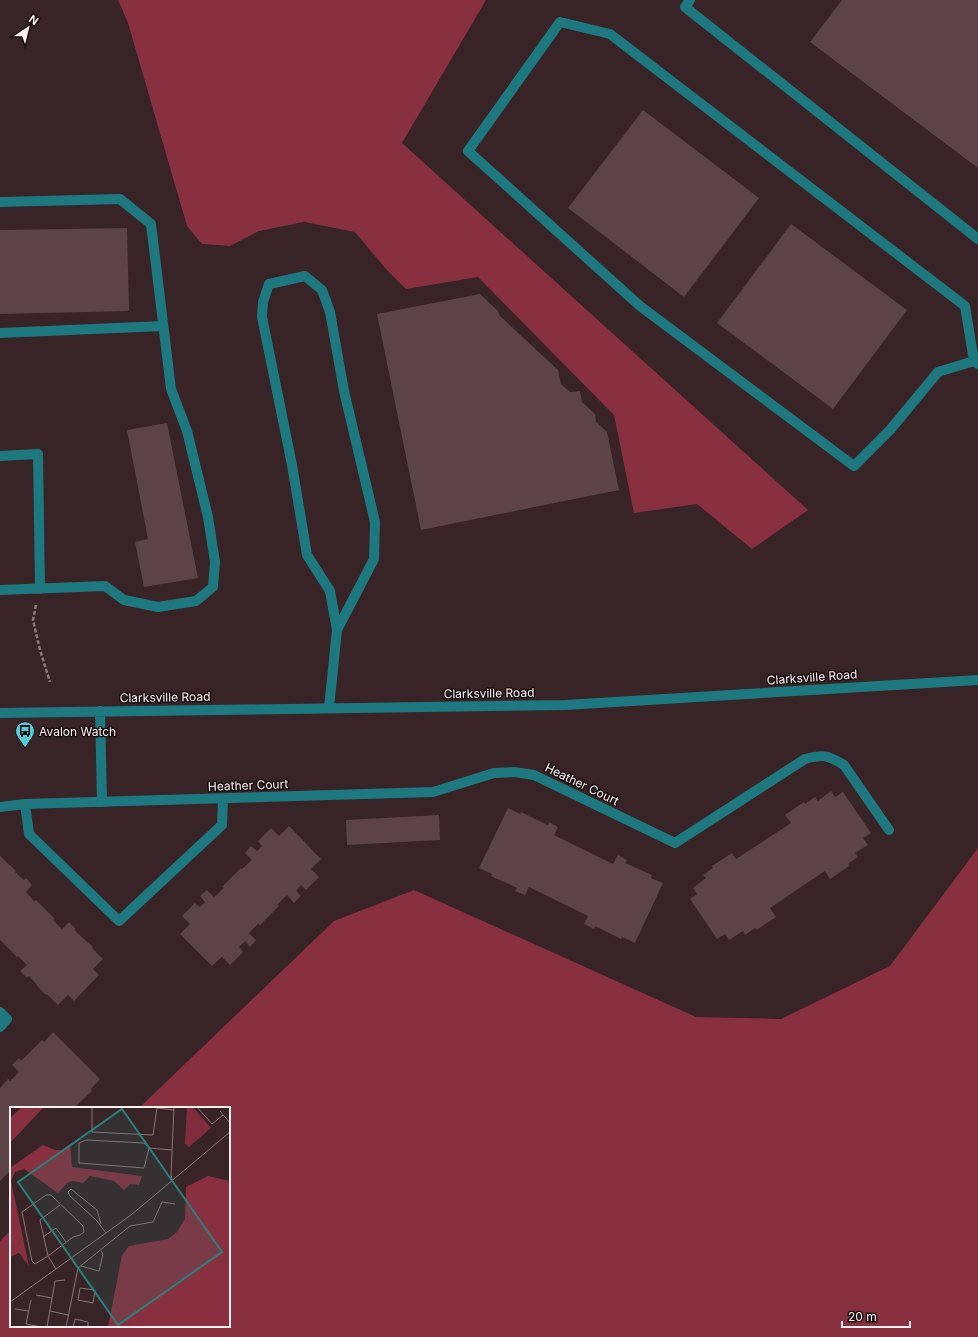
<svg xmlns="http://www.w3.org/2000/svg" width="978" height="1337" viewBox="0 0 978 1337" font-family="Inter,sans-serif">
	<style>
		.forest { fill: #883040 }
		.building { fill: #5b4346 }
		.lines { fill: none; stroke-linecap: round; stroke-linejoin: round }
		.path { stroke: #8b797b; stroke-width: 2.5; stroke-dasharray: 4 2; stroke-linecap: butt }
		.minor { stroke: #1d787f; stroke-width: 10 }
		.labels { text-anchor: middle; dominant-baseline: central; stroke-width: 3; stroke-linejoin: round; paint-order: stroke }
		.street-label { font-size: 12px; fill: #fff0f1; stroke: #191011 }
		.poi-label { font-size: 12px; fill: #fff0f1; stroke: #191011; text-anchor: start }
		.inset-road { fill: none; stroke: #887577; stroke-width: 1 }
		.view { fill: #27827b; fill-opacity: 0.15; stroke: #27827b; stroke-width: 2 }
		.inset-edge { fill: none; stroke: #fff0f1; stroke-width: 2 }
	</style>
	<rect width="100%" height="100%" fill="#382326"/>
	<path class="forest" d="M118,0H486L402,143L808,510L752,549L697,504L634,513L614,415L478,277L406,289L386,269L355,232L304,222L259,231L230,246L202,244L187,226L128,23Z
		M978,848V1337H0V1241L11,1230V1326H229V1108H139L334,921L414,890L696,1017L781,1019L890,966Z"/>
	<path class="building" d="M842,0H978V168L810,42Z
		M643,110L759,198L684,297L568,208Z
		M791,224L907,310L833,409L717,323Z
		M127,228L129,311L0,314V230Z
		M480,294L498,311L499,315L558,370L561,384L570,392L580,391L582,402L595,414L596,422L607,432L619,490L421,530L377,314Z
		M167,423L198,578L144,587L135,542L148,539L127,430Z
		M831,791L835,797L843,792L871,833L863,838L868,845L855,853L858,857L848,864L849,866L830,879L825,871L770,908L776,917L757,930L755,928L745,935L743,931L729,940L725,934L717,939L690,899L697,894L693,888L706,878L703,875L713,868L712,866L732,853L736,859L791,823L785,815L804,802L805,804L815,797L818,801Z
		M508,808L520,814L521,812L548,825L549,822L558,827L554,835L613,864L618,855L627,860L625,863L652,875L651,878L663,883L635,943L622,937L621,939L595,926L594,929L584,924L588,916L529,887L525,895L515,891L517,888L491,876L492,874L479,868Z
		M439,815L440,840L347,845L346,820Z
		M289,826L321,859L311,869L319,877L306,890L301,885L296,891L301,896L294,903L287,895L277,905L279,906L260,925L258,924L249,933L256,940L250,947L245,941L239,947L243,952L230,965L222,957L212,966L180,934L190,924L182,916L195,903L200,907L205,902L200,896L207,890L214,897L224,888L222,887L241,868L242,869L252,860L245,853L251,846L257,851L262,846L258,841L271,828L279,836Z
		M0,856L16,871L15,872L24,880L26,878L32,885L26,892L34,901L36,900L55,919L53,920L62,929L69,922L76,929L74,930L93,947L92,948L103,959L93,969L99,975L74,1001L68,995L58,1005L47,994L46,995L37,986V985L29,976L27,978L20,971L27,965L18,956L17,957L0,940Z
		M53,1032L100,1079L91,1089L92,1091L74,1108H11V1170L0,1181V1088L8,1079L10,1081L19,1072L12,1065L19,1058L21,1061L42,1040L44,1042Z"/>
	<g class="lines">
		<path class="path" d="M36,605L33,620L40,650L50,682"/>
		<path class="minor" d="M690,0L685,7L978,239
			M0,202L120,199L151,224L171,389L187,431L208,517L215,562L213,587L196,601L158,607L124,600L105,586L0,590
			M0,333L163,326
			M974,361L938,372L890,430L854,466L640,306L468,151L560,22L610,34L965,306L974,361L978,364
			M0,456L38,454L40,589
			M329,708L337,630L330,591L307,555L292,465L262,317L263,302L269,284L305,276L322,290L330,312L344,391L375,522L374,559L337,630
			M100,711L102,802
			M0,713L565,705L978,680
			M25,804L29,834L119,921L222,825L223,799
			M0,807L25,804L433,792L494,773L514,772L534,775L675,843L805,759C823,754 828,755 844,765L889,830
			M0,1012L7,1019L0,1027"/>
	</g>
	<defs>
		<symbol id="bus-pin" viewBox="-11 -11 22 30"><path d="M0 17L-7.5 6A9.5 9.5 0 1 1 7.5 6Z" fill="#52ccd6" stroke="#191011"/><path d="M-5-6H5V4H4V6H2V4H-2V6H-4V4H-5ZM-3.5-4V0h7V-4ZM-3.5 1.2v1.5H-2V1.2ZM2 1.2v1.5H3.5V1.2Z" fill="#111"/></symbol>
	</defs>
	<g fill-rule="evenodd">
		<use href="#bus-pin" x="14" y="720" width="22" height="30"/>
	</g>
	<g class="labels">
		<g class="street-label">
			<text transform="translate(812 677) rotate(-4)">Clarksville Road</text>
			<text transform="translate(489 693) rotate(-1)">Clarksville Road</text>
			<text transform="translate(165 697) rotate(-1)">Clarksville Road</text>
			<text transform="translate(582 784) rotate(26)">Heather Court</text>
			<text transform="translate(248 785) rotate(-2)">Heather Court</text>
		</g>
		<g class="poi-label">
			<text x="39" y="731">Avalon Watch</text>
		</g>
	</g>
	<g transform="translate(10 1107)">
		<rect width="220" height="220" fill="#382326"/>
		<path d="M177,0H183L201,21L179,40L175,37Z" fill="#812c3c"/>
		<path d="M12,0H34L0,36V11ZM60,37L62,60L132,69L129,78L120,77L114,83L104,74L80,69L73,76L63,74L57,76L48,86L14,62L5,65L1,74L19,159L9,146L0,150V61L33,38L45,43H52ZM198,69L220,74V220H98L112,148L119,139L158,132L167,125L175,112L176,80Z" fill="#883040"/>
		<path class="inset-road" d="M82,0V25L143,28L147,1M187,0L202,17L213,8M147,1L164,3M210,4L220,16M139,41L134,61L69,56V36L76,33L134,36L139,41L162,43M163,75L161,68L164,0M91,117L87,103L61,82L58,85L60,89L87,114L96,126M33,130L46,121L56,135M71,159L89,164L93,147L91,144M46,162L38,149L25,157L22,154L12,105L36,88H41L73,119L74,125L70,128L63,130L38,149L30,113L50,98M70,181L85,183L83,196L68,193ZM26,188L42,191M21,193L16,217L31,220M0,195L121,108L220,25M5,202L19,204M40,204L58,208M37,220L45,174L55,173M56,220L68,161L120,119L143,115L152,95L165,97M63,220L65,212L78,215V220"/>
		<path class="view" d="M112,2L212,145L108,218L8,75Z"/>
		<rect width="220" height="220" class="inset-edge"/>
	</g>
	<g transform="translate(28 28) rotate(35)" stroke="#191011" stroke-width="3" paint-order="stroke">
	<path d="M0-3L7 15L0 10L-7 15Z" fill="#fff0f1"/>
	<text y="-6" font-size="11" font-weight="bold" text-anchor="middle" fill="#fff0f1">N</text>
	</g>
	<path d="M842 1321v6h68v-6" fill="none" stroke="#fff0f1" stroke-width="2"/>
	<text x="848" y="1321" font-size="12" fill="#fff0f1" stroke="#191011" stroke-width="3" paint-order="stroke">20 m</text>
</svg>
